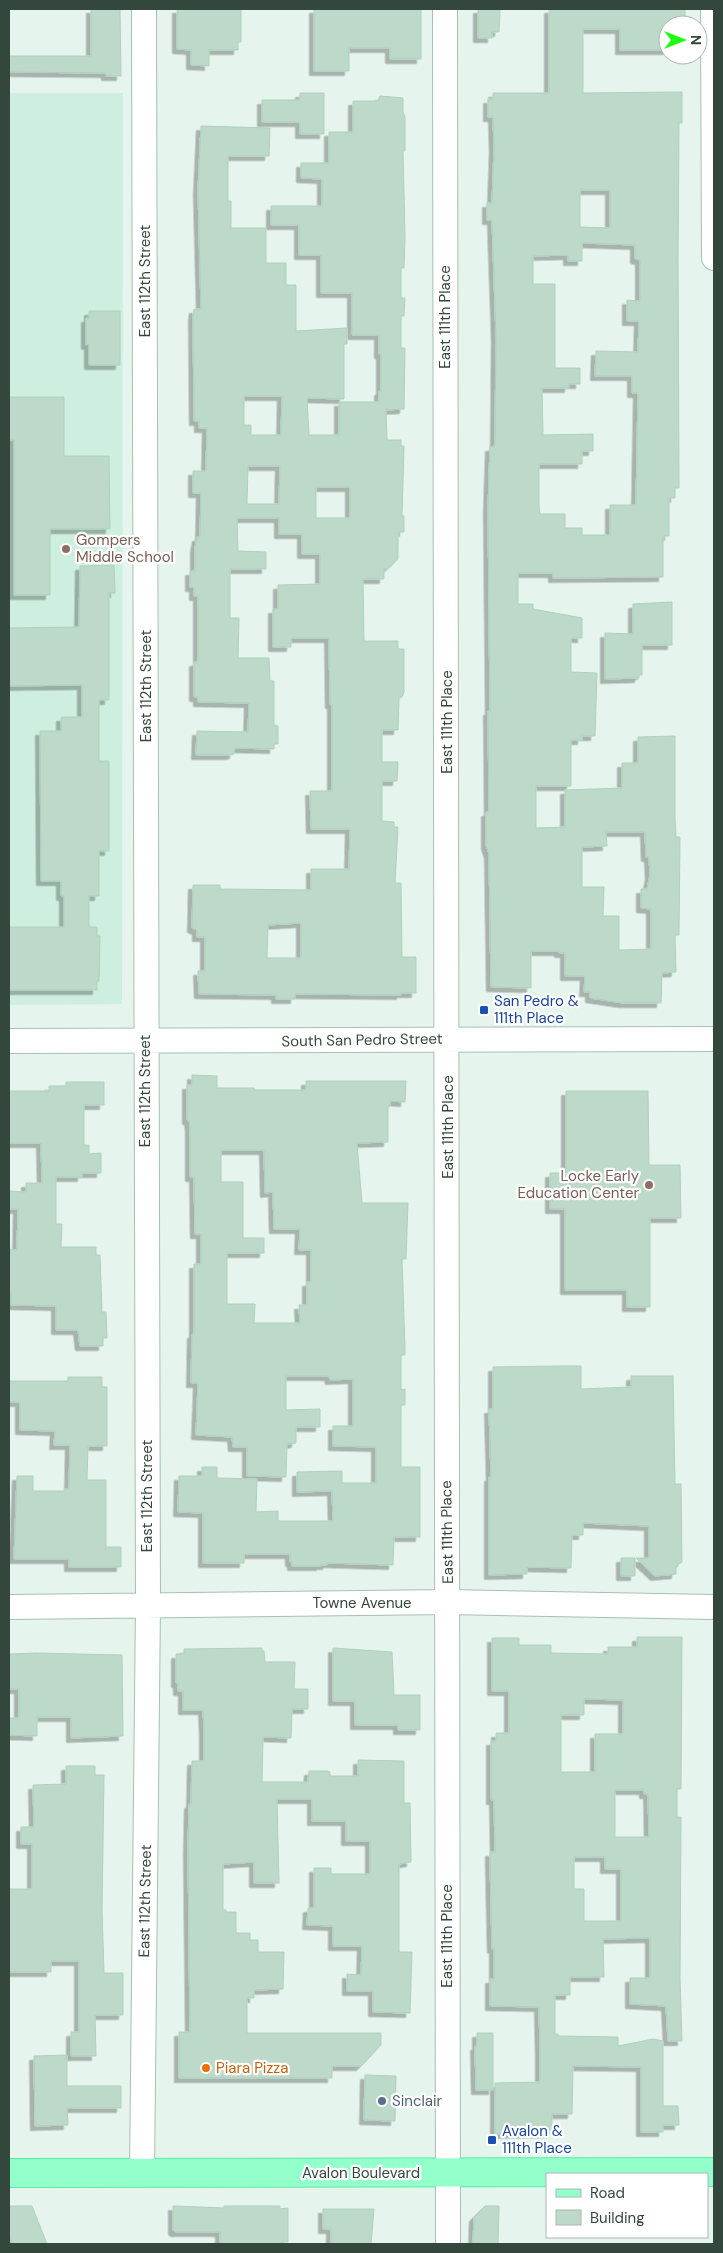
<svg xmlns="http://www.w3.org/2000/svg" width="723" height="2253" viewBox="0 0 723 2253" font-family="'DM Sans',sans-serif">
	<style>
		.education { fill: #ceeedf }
		.building { fill: #bdd9c9; stroke: #add1bc; fill-rule: evenodd; filter: url(#shadow) }
		.lines { fill: none; stroke-linecap: round; stroke-linejoin: round }
		.minor-casing { stroke: #a7c0b2; stroke-width: 26 }
		.major-casing { stroke: #5ceca4; stroke-width: 30 }
		.minor { stroke: #fff; stroke-width: 24 }
		.major { stroke: #93ffcb; stroke-width: 28 }
		.education-dot { fill: #8d6e63; stroke: #fff; stroke-width: 2 }
		.transit-dot { fill: #1a4fb4; stroke: #fff; stroke-width: 2 }
		.food-dot { fill: #e8710a; stroke: #fff; stroke-width: 2 }
		.service-dot { fill: #5c6f8a; stroke: #fff; stroke-width: 2 }
		.labels { text-anchor: middle; dominant-baseline: central; stroke-width: 4.5; stroke-linejoin: round; paint-order: stroke }
		.street-label { font-size: 15px; fill: #34473c; stroke: #fff }
		.education-label { font-size: 15px; fill: #785e54; stroke: #fff; text-anchor: start }
		.transit-label { font-size: 15px; fill: #164399; stroke: #fff; text-anchor: start }
		.food-label { font-size: 15px; fill: #c56008; stroke: #fff; text-anchor: start }
		.service-label { font-size: 15px; fill: #4e5e75; stroke: #fff; text-anchor: start }
	</style>
	<defs>
		<filter id="shadow"><feDropShadow dx="-4.5" dy="4.5" stdDeviation="0" flood-color="#0004"/></filter>
	</defs>
	<rect width="100%" height="100%" fill="#e5f4ed"/>
	<path class="education" d="M9,93H123L122,1004L9,1005Z"/>
	<path class="building" d="M91,9H120L121,76H106V73L9,72V56H91Z
		M177,9H241V42H238V50H209V66L191,65V50L177,49Z
		M314,9H421V59H390V48H349V71H314Z
		M478,9H500L499,32H492V38H478Z
		M549,9H685V25H668V50H620V29H583V93L682,92V123H679L678,257L679,488H675V498H669V536H663V577L553,578V573H518V604H533V609L582,618V638H571V672L597,673L595,736H582V740H571V786H536V828L565,827V790L622,788V763H638V737L675,736V818L676,837H680L679,935H675L676,972L662,973L661,1003H623L590,998V992H584L585,976H565V953H559V951H531V988L491,987L489,854L486,845V812H489L488,711H490L488,509L490,447H494L495,440L496,336L492,220H487V203H492L494,148L493,117H488V99H493V93H549ZM580,190H610V228L580,227ZM582,243L635,245V259L640,260V301L627,300V321H639L638,352L596,351L595,376H632V393H638L636,505H610V535H582V528H565V514H540L539,506V464H582V451H593V434L543,435L542,388H569V384H580V368H555V284H533V256L568,255V261H582ZM606,832H645L646,857H649L650,875L647,889H641V908L651,909V949L619,950V916H603L604,887H582V847L607,846Z
		M300,93H324V134H300V122H262V100H300Z
		M380,96L403,98V112L405,117V151H403L405,237L404,268H401V298H405L404,316H401V348H405L404,409L386,410L387,440H401V446H404L402,516H404V532H398V559L387,569H384V579H363L364,641H398V649H404V692L402,697L399,698L398,730H382V762H398L397,781H382V821L394,822V827H398L395,883H401L402,957H416V993H401V995L295,994V999H276V995L199,994L198,971H205V937H197V930L192,928L193,885H220V889L311,890V869H349L350,829H311L310,791H332V704H330L329,638H291V647H273V609H278V585L320,584V554H302V534H279V518H237L238,551L266,552V569H230V618H239L238,658H269L270,681H274V725L278,726V744H274V749L234,748V754L231,755H196L197,731L248,732L249,703L198,702V697H194V662H198V596H194V587H190V571H195V548L197,537H200L201,493H193V471H206L207,428H199V421H194L193,316L194,309H201L198,190L201,126L270,128L269,156H228V201H231V228H266V263H286V285H296V331L347,328V344H344V399L307,398L309,435H339V402H379V391H381V354H379V335H352V293H321V255H299V225H271V206H322V179L301,178V163H329V132H353V101H378ZM244,396H282L281,435H251V425H244ZM248,466H280L279,504H247ZM316,487H350V518H316ZM301,923V958H267L268,925Z
		M89,311H120V365H89V344L86,345V318H89Z
		M9,397H64V456H109L110,529H50V595H14V440H9Z
		M114,565L115,593H109V700H99V761H109V851H99V896H89V927H97V936H100L99,981H97V990H9V927H64V896H61V881H41L40,731H61V717H82V685L9,686V628L79,627L80,566Z
		M672,602V645H642V675H639V678L605,679V633L633,634V604Z
		M192,1075L217,1076V1088H254V1090H306V1081H406L405,1102L390,1101V1106H388V1142L357,1143L362,1203H408L406,1259H402L405,1348V1355H401V1390L405,1389V1405H401V1467H420V1537H394L393,1565L327,1563V1565H321V1566H292V1562H290V1554H244V1563H203V1513L178,1512L179,1476H202V1467H217V1478L257,1479L256,1512L278,1511V1521H333L332,1491L297,1492V1472L342,1471V1483H376V1447L333,1446V1426H353V1379L330,1380L329,1376H286V1410L320,1409V1427H296V1443L287,1444L286,1477L247,1476V1447H233L232,1437L196,1435L198,1383H191L192,1334H194V1264H201V1234H195L194,1177H190V1127L189,1120H187V1085H192ZM221,1150H264L265,1193L273,1192L274,1229H300L299,1250H311V1282H307V1305H299L300,1323H254L255,1304H227V1253H264V1238H243V1182H221Z
		M66,1082H104V1105H84V1145H89V1154L101,1153V1173H82V1177H56V1224H62L61,1247H96V1255H100L102,1312H106L107,1338H103V1346H80L78,1330H56V1306L11,1305V1293H9V1249L17,1250L18,1209H9V1191L26,1192V1183H42L41,1143H9V1091H49V1086H66Z
		M566,1091H648L649,1165H680L681,1218H650V1307H627V1290H565V1209H550V1173H566Z
		M559,1366H581V1389L631,1387V1376H673L675,1484H681L682,1562L676,1566V1574L655,1576L636,1558H649V1526L583,1523V1535H572L571,1568L527,1567V1574L489,1575V1477H491L489,1409H493V1367Z
		M68,1377H102V1387H107V1446H88L87,1480H106V1547H121V1567H69V1559H14L17,1476H33V1491H65V1489H69L70,1445H54L55,1431L20,1430V1402H9V1381H68Z
		M621,1558H635V1576H621Z
		M637,1637H682L681,1789H677V1817H681L680,1979L682,2041H668L666,2006L630,2004V1978H650V1938L603,1939L604,1977H570V1995H555V2034H558V2036L618,2037V2046L653,2039L663,2041V2106H678L679,2125H663V2132H641V2067L573,2066L572,2114H552V2133L495,2134V2083L540,2082V2050L539,2007L490,2006V1979H494V1948L492,1949L490,1861V1852H495L494,1800H491V1741H496V1733H509V1691H492V1638H519V1645H551V1653L608,1654V1647H637ZM584,1699L623,1700V1734H595V1772H561V1715H584ZM615,1790H644V1794H648L649,1837H615ZM574,1857H605V1869H621V1921H584V1889H574Z
		M262,1648V1651H264L265,1662H295L294,1689H308V1709H292L291,1738L263,1737L262,1782H308L309,1771H327L330,1772V1776H358V1760L404,1761V1803H410L411,1862L399,1864V1952H412L410,2013L373,2012V1991H347V1974L361,1975L362,1946H333V1926L307,1925L308,1908H314V1868H331V1874H370V1841H346V1821H312V1799H277L279,1883H254V1862L223,1864V1910H226V1912H236V1933H250V1940H258V1952H284L283,1989L254,1990V1998H247V2033H381V2045L361,2066H332V2078H179V2032H190L188,1849L189,1804H191L192,1761H204V1729L203,1710H183V1691H178V1683H176V1654H184V1649Z
		M333,1648L392,1652L394,1695H420V1730H398V1725H355V1701H333Z
		M36,1653L122,1655L123,1736L71,1738V1717H37V1736L9,1735V1718H19V1689H9V1654Z
		M66,1766H95V1775H104L102,1910L104,1973H123V2015H95L96,2056H71V2032H79V1961H51V1972H9V1889H32V1844H21V1827H34L33,1785L66,1784Z
		M477,2033H493V2090H476L475,2046H477Z
		M67,2055V2086H121V2108H67L68,2125L35,2126L34,2056Z
		M365,2075L396,2076L395,2121L364,2120Z
		M9,2206H32L47,2244H12L9,2236Z
		M173,2206L224,2208V2206H280V2209L288,2208V2242H282V2244H229L220,2243V2232H175L173,2230Z
		M485,2206H499L498,2244H473L474,2217Z
		M323,2209H374L371,2244H331V2229H323Z"/>
	<g class="lines">
		<defs>
			<path id="minor" d="M445,9L448,2244
				M713,9L714,258
				M9,1041L714,1039
				M9,1607L448,1602L714,1607
				M142,2173L148,1605L144,9"/>
			<path id="major" d="M9,2173L714,2172"/>
		</defs>
		<use href="#minor" class="minor-casing"/>
		<use href="#major" class="major-casing"/>
		<use href="#minor" class="minor"/>
		<use href="#major" class="major"/>
	</g>
	<g class="education-dot">
		<circle cx="66" cy="549" r="5"/>
		<circle cx="649" cy="1185" r="5"/>
	</g>
	<g class="transit-dot">
		<rect x="479" y="1005" width="10" height="10" rx="2.5"/>
		<rect x="487" y="2135" width="10" height="10" rx="2.5"/>
	</g>
	<circle class="food-dot" cx="206" cy="2068" r="5"/>
	<circle class="service-dot" cx="382" cy="2101" r="5"/>
	<g class="labels">
		<g class="street-label">
			<text transform="translate(145 281) rotate(-90)">East 112th Street</text>
			<text transform="translate(445 317) rotate(-90)">East 111th Place</text>
			<text transform="translate(146 686) rotate(-90)">East 112th Street</text>
			<text transform="translate(447 722) rotate(-90)">East 111th Place</text>
			<text transform="translate(362 1040) rotate(-1)">South San Pedro Street</text>
			<text transform="translate(145 1091) rotate(-90)">East 112th Street</text>
			<text transform="translate(448 1127) rotate(-90)">East 111th Place</text>
			<text transform="translate(147 1496) rotate(-90)">East 112th Street</text>
			<text transform="translate(447 1532) rotate(-91)">East 111th Place</text>
			<text x="362" y="1603">Towne Avenue</text>
			<text transform="translate(145 1901) rotate(-89)">East 112th Street</text>
			<text transform="translate(447 1936) rotate(-90)">East 111th Place</text>
			<text x="361" y="2173">Avalon Boulevard</text>
		</g>
		<g class="education-label">
			<text x="76" y="540">Gompers<tspan x="76" dy="17">Middle School</tspan></text>
			<text x="639" y="1176" text-anchor="end">Locke Early<tspan x="639" dy="17">Education Center</tspan></text>
		</g>
		<g class="transit-label">
			<text x="494" y="1001">San Pedro &amp;<tspan x="494" dy="17">111th Place</tspan></text>
			<text x="502" y="2131">Avalon &amp;<tspan x="502" dy="17">111th Place</tspan></text>
		</g>
		<g class="food-label">
			<text x="216" y="2068">Piara Pizza</text>
		</g>
		<g class="service-label">
			<text x="392" y="2101">Sinclair</text>
		</g>
	</g>
	<rect width="723" height="2253" fill="none" stroke="#34473c" stroke-width="20"/>
	<rect x="546" y="2173" width="162" height="65" fill="#ffffff" stroke="#aeb5b1"/>
	<rect x="556" y="2189" width="25" height="8" fill="#93ffcb" stroke="#aeb5b1"/>
	<text x="590" y="2198" font-size="15" fill="#34473c">Road</text>
	<rect x="556" y="2210" width="25" height="15" fill="#bdd9c9" stroke="#aeb5b1"/>
	<text x="590" y="2223" font-size="15" fill="#34473c">Building</text>
	<g transform="translate(683 40) rotate(90)"><circle r="24" fill="#ffffff" stroke="#aeb5b1"/>
	<path d="M0-4L9 19L0 12L-9 19Z" fill="#1cff11"/>
	<text y="-8" font-size="14" font-weight="bold" text-anchor="middle" fill="#34473c">N</text>
	</g>
</svg>
